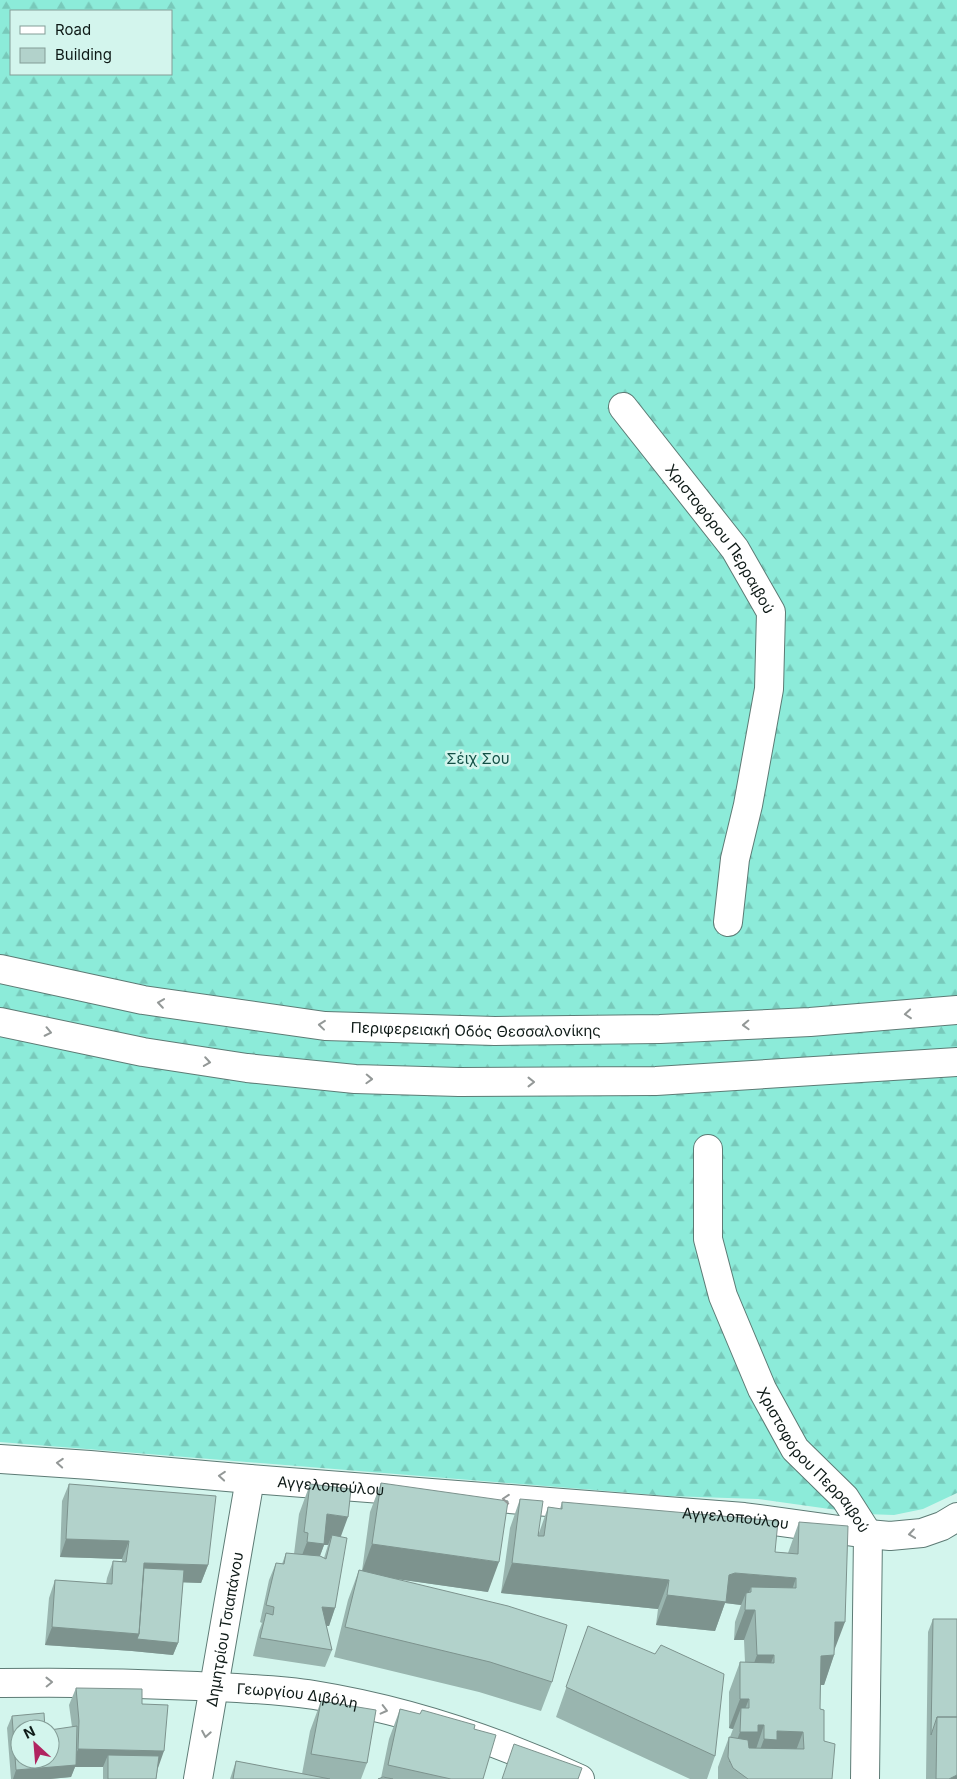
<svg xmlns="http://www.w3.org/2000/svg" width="957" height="1779" viewBox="0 0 957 1779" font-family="Inter,sans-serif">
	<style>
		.forest { fill: url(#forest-firs); fill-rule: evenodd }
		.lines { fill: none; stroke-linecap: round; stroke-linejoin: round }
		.minor-casing { stroke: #5d7b75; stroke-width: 30 }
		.trunk-casing { stroke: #5d7b75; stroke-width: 30 }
		.minor { stroke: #fff; stroke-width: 28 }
		.trunk { stroke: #fff; stroke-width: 28 }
		.wall { fill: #99b5af; fill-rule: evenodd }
		.shaded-wall { fill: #7d938e }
		.building { fill: #b2d2cb; stroke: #7d938e }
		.oneway { stroke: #939897 }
		.labels { text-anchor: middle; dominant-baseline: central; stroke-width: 5; stroke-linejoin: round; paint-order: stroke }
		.street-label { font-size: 15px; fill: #0e1a17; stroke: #d3f5ed }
		.park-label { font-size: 15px; fill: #135046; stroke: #d3f5ed }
	</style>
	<defs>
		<pattern id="forest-firs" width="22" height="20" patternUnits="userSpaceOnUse" patternTransform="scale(1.25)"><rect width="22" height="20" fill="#8cebd9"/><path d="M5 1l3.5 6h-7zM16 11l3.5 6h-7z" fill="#78c9ba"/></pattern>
	</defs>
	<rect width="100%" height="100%" fill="#d3f5ed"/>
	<path class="forest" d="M0,0H957V1493L923,1509L894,1515L865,1514L758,1499L668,1496L0,1442ZM11,11H171V74H11Z"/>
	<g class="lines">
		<defs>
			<g id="minor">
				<path id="s1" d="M623,407L735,549L771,612L769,689L748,805L735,859L728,922"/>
				<path id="s2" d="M708,1149V1239L723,1296L762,1389L795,1449L845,1498L868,1534L865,1779"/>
				<path id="s3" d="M0,1459L90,1465L250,1479L744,1517L868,1534L890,1536L922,1533L942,1526L957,1517"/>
				<path id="s4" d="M0,1683C66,1682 131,1683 197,1686C236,1688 275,1689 314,1695C407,1710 494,1739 580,1779"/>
				<path id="s5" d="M198,1779L250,1479"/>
			</g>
			<g id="trunk">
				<path id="s6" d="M0,969L143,1000L325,1026L495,1031L660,1029L810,1022L957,1010"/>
				<path d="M0,1022L143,1052L247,1068L355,1079L459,1082L656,1081L957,1062"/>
			</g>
		</defs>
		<use href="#minor" class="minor-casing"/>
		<use href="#trunk" class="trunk-casing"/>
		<use href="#minor" class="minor"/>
		<use href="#trunk" class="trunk"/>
	</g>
	<path class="wall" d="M381,1483L488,1592L391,1578L552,1682L541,1711L479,1692L334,1657L348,1600L359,1570L362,1571L370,1512Z
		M69,1484L208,1565L201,1583L183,1582L178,1643L173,1655L132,1651L45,1645L49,1598L55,1580L106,1584L107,1578L113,1561H122V1559L60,1557L62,1501Z
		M310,1484L341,1537L335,1608L329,1626H326L332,1650L325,1667L253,1656L259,1631L262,1623L260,1622L269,1580L276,1563L282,1564L286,1553L294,1554L299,1514ZM324,1545H328L324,1558L320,1556Z
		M520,1499L539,1533L548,1507L560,1509L562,1502L775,1552L788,1553L799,1522L834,1650V1655L824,1685H820V1709L824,1741L832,1779H718V1767L729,1737H730L733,1729L729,1728V1692L740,1662H745L744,1640H734L735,1622L741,1605L725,1603L715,1631L656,1625L658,1609L501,1593L510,1528Z
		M933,1619L957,1779H926L928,1632Z
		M588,1626L715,1756L707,1779H690L556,1717Z
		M76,1688L142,1704L158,1768L156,1779H103V1767H75L71,1777L50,1779H11L7,1728L12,1716L20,1759L72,1727L69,1705Z
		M321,1701L367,1763L361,1779H230L236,1761L302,1774L310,1731Z
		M400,1709L474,1729L483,1779H378L381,1778L389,1739Z"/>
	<path class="shaded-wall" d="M327,1514L348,1517L337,1547L332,1535L328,1545H324L313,1574L296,1571L307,1542Z
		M66,1539L129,1541L122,1559L60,1557Z
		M372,1544L499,1562L488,1592L361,1574Z
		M144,1563L208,1565L201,1583L141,1581Z
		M512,1563L669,1580L658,1609L501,1593Z
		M735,1573L796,1578L786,1608L751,1592V1587L745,1603L746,1593L741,1605L725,1603L715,1631L656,1625L667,1595L729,1575Z
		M322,1607L335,1608L329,1626L316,1625Z
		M745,1610H755L744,1640H734Z
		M835,1622H845L834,1651Z
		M52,1627L139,1634L178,1643L173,1655L132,1651L45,1645Z
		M757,1655H774L763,1685H746Z
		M834,1655L824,1685H810L821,1656Z
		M740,1699H749L740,1722L741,1708L733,1729L729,1728Z
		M758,1725H764L754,1755L747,1762H729L740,1732Z
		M777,1731L803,1732L792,1761L753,1769L764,1739Z
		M78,1749L164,1751L158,1768L108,1755L103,1767H75L71,1777L50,1779H13L16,1770L72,1765Z
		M957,1775V1779H949Z"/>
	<path class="building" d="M381,1483L508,1501L499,1562L372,1544Z
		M69,1484L216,1496L208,1565L144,1563L139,1634L52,1627L55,1580L112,1584L113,1561L126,1562L129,1541L66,1539Z
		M310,1484L351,1489L348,1517L327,1514L324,1544L307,1542L308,1533L304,1532Z
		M520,1499L543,1501L538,1536H544L548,1507L562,1509V1502L778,1521L775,1552L798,1554L799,1522L848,1526L845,1622H835L834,1655L821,1656L820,1709L824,1710V1741L835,1744L832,1779H748L733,1768L728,1757L729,1737L748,1740L749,1748L804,1749L803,1732L777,1731V1740L764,1739V1725H758V1732H740L741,1708H749V1699H740V1662L774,1663V1655H757L755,1610H745L746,1593L751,1592V1587L796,1588V1578L735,1573L729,1575L726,1602L667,1595L669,1580L512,1563Z
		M332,1535L347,1538L335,1608L322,1607L332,1650L260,1638L266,1613L273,1615L274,1607L266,1605L276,1563L284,1564L286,1553L320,1556L326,1559Z
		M144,1568L184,1570L178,1643L137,1639L139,1634Z
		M359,1570L508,1606L567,1625L552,1682L490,1662L345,1627Z
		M933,1619H957V1717H937L931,1735Z
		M588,1626L655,1654L661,1645L724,1674L715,1756L566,1687Z
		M76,1688L142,1689V1704L168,1705L164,1751L78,1749L79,1721Z
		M321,1701L376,1710L367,1763L311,1754Z
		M400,1709L420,1714L422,1710L475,1725L474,1729L496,1735L483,1779H451L388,1765Z
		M44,1713L45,1729H20V1759H50V1730L77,1726L76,1765L16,1770L12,1716Z
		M937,1717H957V1775L949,1779H936Z
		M514,1744L582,1768L578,1779H502Z
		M108,1755L159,1756L156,1779H108Z
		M236,1761L330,1779H233Z
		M383,1777L393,1779H378Z"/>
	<defs><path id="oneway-chevron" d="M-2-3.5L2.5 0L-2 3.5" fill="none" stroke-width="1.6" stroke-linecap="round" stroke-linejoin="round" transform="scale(1.25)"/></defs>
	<g class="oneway">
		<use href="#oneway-chevron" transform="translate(161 1003) rotate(-172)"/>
		<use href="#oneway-chevron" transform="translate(908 1014) rotate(175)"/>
		<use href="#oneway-chevron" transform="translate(322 1025) rotate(-174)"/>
		<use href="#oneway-chevron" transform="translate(746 1025) rotate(178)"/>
		<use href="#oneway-chevron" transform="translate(48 1032) rotate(12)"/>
		<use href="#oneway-chevron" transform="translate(207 1062) rotate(9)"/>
		<use href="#oneway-chevron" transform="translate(369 1079) rotate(2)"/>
		<use href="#oneway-chevron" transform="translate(531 1082)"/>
		<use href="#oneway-chevron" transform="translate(60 1463) rotate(-176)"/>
		<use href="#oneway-chevron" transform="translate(222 1476) rotate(-175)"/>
		<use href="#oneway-chevron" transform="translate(506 1499) rotate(-176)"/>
		<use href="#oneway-chevron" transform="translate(912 1534) rotate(172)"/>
		<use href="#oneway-chevron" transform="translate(49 1682) rotate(-1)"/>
		<use href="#oneway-chevron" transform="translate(384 1710) rotate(14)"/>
		<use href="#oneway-chevron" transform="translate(206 1734) rotate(100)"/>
	</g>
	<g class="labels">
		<g class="street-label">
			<text stroke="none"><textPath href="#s1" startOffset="164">Χριστοφόρου Περραιβού</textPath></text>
			<text stroke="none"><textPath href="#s6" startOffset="481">Περιφερειακή Οδός Θεσσαλονίκης</textPath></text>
			<text stroke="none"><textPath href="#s2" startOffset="338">Χριστοφόρου Περραιβού</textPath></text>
			<text stroke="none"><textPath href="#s3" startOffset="332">Αγγελοπούλου</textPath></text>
			<text stroke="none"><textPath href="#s3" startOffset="738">Αγγελοπούλου</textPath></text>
			<text stroke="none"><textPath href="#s5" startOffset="152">Δημητρίου Τσιαπάνου</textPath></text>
			<text stroke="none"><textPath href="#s4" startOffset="298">Γεωργίου Διβόλη</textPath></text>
		</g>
		<g class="park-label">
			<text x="478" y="758">Σέιχ Σου</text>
		</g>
	</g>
	<rect x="10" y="10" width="162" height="65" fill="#d3f5ed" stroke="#849d97"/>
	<rect x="20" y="26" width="25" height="8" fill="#ffffff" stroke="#849d97"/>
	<text x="55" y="35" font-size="15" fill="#0e1a17">Road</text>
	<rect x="20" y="48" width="25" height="15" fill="#b2d2cb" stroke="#849d97"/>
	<text x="55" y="60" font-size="15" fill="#0e1a17">Building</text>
	<g transform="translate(35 1744) rotate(334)"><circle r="24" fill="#d3f5ed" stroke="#849d97"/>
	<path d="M0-4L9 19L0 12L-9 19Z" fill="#b02460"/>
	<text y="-8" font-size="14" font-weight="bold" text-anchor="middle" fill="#0e1a17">N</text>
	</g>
</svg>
